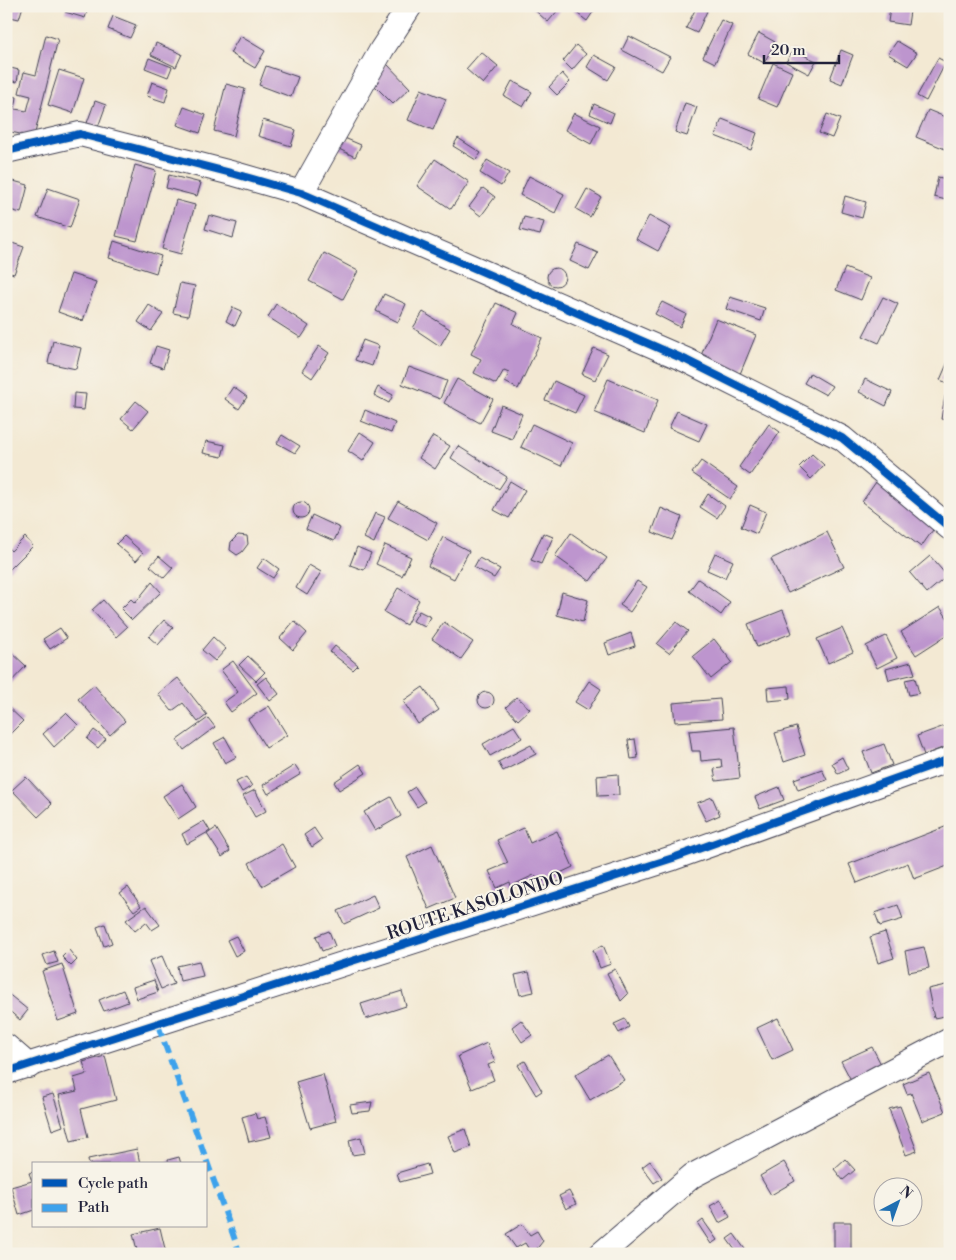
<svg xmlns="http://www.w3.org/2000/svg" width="956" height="1260" viewBox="0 0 956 1260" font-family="'Libre Bodoni',serif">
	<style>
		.building { fill: #bd95ce }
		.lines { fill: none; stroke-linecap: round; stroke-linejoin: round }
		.minor-casing { stroke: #414052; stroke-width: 26 }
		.minor { stroke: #fff; stroke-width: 24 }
		.quiet { stroke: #3ea2ec; stroke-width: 6; stroke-dasharray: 12 6; stroke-linecap: butt }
		.cycleway-casing { stroke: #f7f3e8; stroke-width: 11 }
		.cycleway { stroke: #0057b8; stroke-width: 8 }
		.labels { text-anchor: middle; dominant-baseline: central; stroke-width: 4; stroke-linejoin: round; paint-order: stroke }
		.street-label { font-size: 18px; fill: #22223b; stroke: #f7f3e8 }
	</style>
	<rect width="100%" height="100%" fill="#f7f3e8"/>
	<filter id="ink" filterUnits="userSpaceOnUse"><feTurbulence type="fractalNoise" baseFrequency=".02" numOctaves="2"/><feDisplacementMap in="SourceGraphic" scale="10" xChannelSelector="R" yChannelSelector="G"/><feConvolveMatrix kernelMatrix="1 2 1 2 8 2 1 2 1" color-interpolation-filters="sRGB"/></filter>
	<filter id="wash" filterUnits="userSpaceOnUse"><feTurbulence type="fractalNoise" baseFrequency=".0096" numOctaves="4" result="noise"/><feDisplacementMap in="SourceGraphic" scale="20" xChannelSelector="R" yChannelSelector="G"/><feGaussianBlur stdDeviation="1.12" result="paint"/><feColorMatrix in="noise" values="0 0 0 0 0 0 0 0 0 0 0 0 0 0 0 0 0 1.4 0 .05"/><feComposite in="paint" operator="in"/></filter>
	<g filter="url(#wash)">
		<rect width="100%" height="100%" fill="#f3e9d3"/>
		<g id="blocks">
			<path class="building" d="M6,6H23L19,19L6,16Z
				M67,6H89L85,18L65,12Z
				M530,6H557L559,9L548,22Z
				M576,6H597L587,21L573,10Z
				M697,6L707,11L697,33L686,28Z
				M890,8L910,11L908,25L888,22Z
				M113,16L136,25L130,38L108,29Z
				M721,20L732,25L715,63L703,57Z
				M759,33L775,42L764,63L748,54Z
				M46,35L58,39L34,137L6,131V95L17,97L15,109L27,111L31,96L19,93L24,72L36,75Z
				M240,36L265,51L255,68L230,53Z
				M629,36L670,57L662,71L622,50Z
				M897,41L917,53L908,66L888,54Z
				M156,43L182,54L176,67L151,55Z
				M576,45L586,54L572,70L563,61Z
				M793,50L816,61L809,74L786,62Z
				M841,50L853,55L842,84L830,79Z
				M481,52L498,66L483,84L466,69Z
				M594,55L616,67L608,80L587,67Z
				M149,58L172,67L168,77L145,68Z
				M938,58L946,62L926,101L917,96Z
				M773,63L792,72L777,107L758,99Z
				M387,64L410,88L393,104L370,81Z
				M266,66L298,77L291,97L259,85Z
				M6,67L19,70L17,82L6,79Z
				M59,70L84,78L73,113L48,105Z
				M562,73L570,82L557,95L549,87Z
				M512,81L532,92L523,107L504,96Z
				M152,82L169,88L165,102L147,96Z
				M226,84L245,89L234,136L214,131Z
				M421,89L446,99L433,130L408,120Z
				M95,101L106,105L98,127L87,123Z
				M685,103L697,107L687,136L675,132Z
				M594,104L614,113L610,123L590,114Z
				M184,107L206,115L200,133L177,125Z
				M928,110L950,119V151L916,137Z
				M574,113L600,126L591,144L565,130Z
				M827,114L840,119L832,138L819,133Z
				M722,119L757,133L751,150L715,136Z
				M263,120L296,130L291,146L258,136Z
				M342,137L361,145L355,157L337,148Z
				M458,138L481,153L476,160L453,146Z
				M435,159L469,182L451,209L417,186Z
				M487,160L509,173L501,186L480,173Z
				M135,165L156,171L137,241L116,236Z
				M169,175L201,183L197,196L166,188Z
				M529,176L564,194L555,213L520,195Z
				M938,177L950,180V201L934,197Z
				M6,179L28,185L21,213L6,209Z
				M48,188L80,199L70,228L37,217Z
				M483,188L495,197L481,216L469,207Z
				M587,189L601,197L590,217L576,209Z
				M845,196L866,202L862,218L841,212Z
				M176,200L195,205L181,254L162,249Z
				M209,215L237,223L233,238L205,229Z
				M649,216L671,228L658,251L636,239Z
				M524,217L544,222L540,235L520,230Z
				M6,241L24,247L14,274L6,272Z
				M114,241L161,256L156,273L109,258Z
				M578,244L598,253L589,270L570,261Z
				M324,253L358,271L343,299L309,281Z
				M845,268L870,278L861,300L836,290Z
				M547 277a9 9 0 1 1 18 0a9 9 0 1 1-18 0Z
				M71,274L96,282L83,321L58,312Z
				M180,283L195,286L188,316L173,313Z
				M384,294L406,304L398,322L376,311Z
				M730,297L765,308L761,321L726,309Z
				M883,297L898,304L879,343L863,336Z
				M662,302L686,314L680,327L655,314Z
				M496,303L518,313L513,324L542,338L518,389L505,382L509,372L504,370L496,384L474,373L481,359L471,354Z
				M276,304L309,326L301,338L268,317Z
				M149,305L163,314L151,331L138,322Z
				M233,307L242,311L235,326L226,321Z
				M423,312L450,329L440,346L413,328Z
				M716,319L756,335L740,374L700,358Z
				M363,340L379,346L372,366L355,360Z
				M53,341L81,348L76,369L48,363Z
				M156,346L169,350L163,368L150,363Z
				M319,346L329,353L312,378L302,371Z
				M594,348L608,354L595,380L582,374Z
				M950,357V384L940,380Z
				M409,367L447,381L440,399L402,384Z
				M810,373L832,386L826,395L804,383Z
				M457,379L493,399L480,423L444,403Z
				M608,379L658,400L645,433L594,412Z
				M865,379L892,392L886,406L859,392Z
				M554,381L584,395L575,413L545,400Z
				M233,387L247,397L239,409L225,399Z
				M378,387L393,395L389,403L374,395Z
				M74,393L86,394L84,410L73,409Z
				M945,396L950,397V421L941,419Z
				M136,401L148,411L133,429L121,419Z
				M501,405L522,414L512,439L491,431Z
				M365,410L395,423L391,433L361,421Z
				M677,411L707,424L699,441L669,428Z
				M532,424L572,443L561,466L521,447Z
				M769,424L780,432L750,475L739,467Z
				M360,432L375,442L363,461L348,451Z
				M282,435L300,446L295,453L277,443Z
				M433,436L450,446L435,469L419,458Z
				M206,441L225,445L222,457L203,453Z
				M458,446L507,477L499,489L451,458Z
				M812,454L824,465L811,479L799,467Z
				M701,461L738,487L730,499L692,473Z
				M510,481L525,490L509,518L494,510Z
				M876,482L935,527L921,547L862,502Z
				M708,494L725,506L717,518L700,507Z
				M398,501L437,523L428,540L388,518Z
				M293 510a8 8 0 1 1 16 0a8 8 0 1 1-16 0Z
				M750,505L766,512L757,534L741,527Z
				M661,508L682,517L672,540L652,532Z
				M375,513L385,517L374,543L364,538Z
				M312,515L340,528L334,541L306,529Z
				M827,532L844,567L788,593L771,559Z
				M543,533L553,537L541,564L531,560Z
				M571,533L607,558L590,581L555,556Z
				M238,535L247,536L248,544L242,552L237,555L230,550L231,542Z
				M124,536L143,553L136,561L116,544Z
				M25,537L33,546L9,570L6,567V546L11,551Z
				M443,537L469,551L454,579L428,566Z
				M385,545L411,557L402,576L376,564Z
				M357,547L371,553L364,570L350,565Z
				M715,553L733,561L725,578L707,570Z
				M159,556L173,568L164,578L150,566Z
				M930,556L947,576L927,593L910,573Z
				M264,558L279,569L273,578L257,568Z
				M479,558L500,569L494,578L474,567Z
				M309,565L321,572L307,595L296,588Z
				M698,579L730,602L721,615L689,591Z
				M637,581L647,587L630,612L620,605Z
				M152,582L161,592L132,620L121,609L131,599L135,603Z
				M398,588L419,600L406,625L384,612Z
				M562,592L588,600L583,622L557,615Z
				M103,600L127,627L116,637L92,610Z
				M940,607L950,622V633L916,655L901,632Z
				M783,610L792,633L757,647L748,624Z
				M419,611L431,617L425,627L413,621Z
				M164,620L173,628L158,645L149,637Z
				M294,621L307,633L293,650L280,638Z
				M444,622L473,642L461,659L432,639Z
				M676,622L688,631L669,653L657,644Z
				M60,628L67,638L50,649L43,639Z
				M842,628L853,652L828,663L817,639Z
				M631,633L635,646L609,655L605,643Z
				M886,636L897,658L877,668L866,646Z
				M213,637L226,649L215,661L202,650Z
				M714,639L732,662L711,679L693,656Z
				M335,646L358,665L353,670L330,652Z
				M8,649L26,666L6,687V651Z
				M248,656L265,672L256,681L239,665Z
				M233,661L257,693L231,712L224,702L238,692L221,670Z
				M911,662L915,674L889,680L886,669Z
				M266,677L279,694L270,701L257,684Z
				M178,678L207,715L198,722L183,703L172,711L158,694Z
				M915,678L919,693L909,695L905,680Z
				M589,681L601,689L588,710L575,702Z
				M94,685L125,721L110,735L78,699Z
				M789,686L790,699L768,701L767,688Z
				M423,687L439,710L418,724L403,701Z
				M478 700a8 8 0 1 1 16 0a8 8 0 1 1-16 0Z
				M517,697L530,709L518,720L506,707Z
				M720,699L722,719L675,722L673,703Z
				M6,705L23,721L6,738Z
				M269,706L287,735L266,748L248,719Z
				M66,713L78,725L54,747L43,734Z
				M208,718L215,727L184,750L177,740Z
				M950,724V745L924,755L917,736Z
				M514,726L522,738L490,756L483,744Z
				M734,727L740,778L716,781L714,769L722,768L721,759L701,761L700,751H692L689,731Z
				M796,727L805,755L784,762L775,733Z
				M94,730L106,739L98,748L87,739Z
				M225,737L236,757L225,763L214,743Z
				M635,739L638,758L631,759L628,740Z
				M884,744L892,765L871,773L863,752Z
				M531,745L536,754L503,771L498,762Z
				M842,757L848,769L838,774L832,763Z
				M360,764L366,773L339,790L334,782Z
				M295,765L301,774L268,794L263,785Z
				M822,769L827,780L798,790L794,779Z
				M618,774L619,795L598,796L597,776Z
				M26,777L52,804L38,817L12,790Z
				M246,777L252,786L242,792L236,782Z
				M182,784L196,807L178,819L163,796Z
				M415,787L425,802L417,807L407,792Z
				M779,787L784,800L760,809L755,797Z
				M255,790L266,811L255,817L243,796Z
				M391,797L401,816L375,831L364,812Z
				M712,797L720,815L706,821L697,803Z
				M204,821L210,831L187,844L182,834Z
				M950,825V865L914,879L908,863L857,883L849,864Z
				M216,828L230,851L222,857L207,834Z
				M314,828L322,840L312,847L304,835Z
				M524,828L530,843L557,831L573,867L541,882L534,875L511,886L510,882L497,888L489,871L508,863L497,840Z
				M282,844L295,867L262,886L249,863Z
				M432,845L455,898L429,909L407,857Z
				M128,887L141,906L134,911L120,893Z
				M373,895L379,908L344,924L338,911Z
				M898,905L903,919L880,926L875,913Z
				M146,906L160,925L152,930L146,922L135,931L126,920Z
				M105,924L112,943L104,946L97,927Z
				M329,931L335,946L322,951L316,936Z
				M885,932L894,958L878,963L870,937Z
				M236,936L244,951L235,956L227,940Z
				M603,945L611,964L600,968L593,950Z
				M924,947L929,968L909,972L905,951Z
				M69,950L77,960L71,966L62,957Z
				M54,951L58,962L47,965L43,955Z
				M162,956L174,984L161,989L149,961Z
				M199,961L203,976L180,981L177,966Z
				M62,964L78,1014L58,1021L42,971Z
				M615,969L628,994L621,1001L607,973Z
				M529,972L534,992L520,995L515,975Z
				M154,980L158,992L137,999L133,987Z
				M950,984V1015L934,1018L928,989Z
				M123,990L128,1002L104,1011L99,1000Z
				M402,991L406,1006L366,1019L361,1004Z
				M6,992L28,1010L20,1020L6,1008Z
				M778,1018L793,1050L772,1060L757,1028Z
				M625,1019L629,1027L619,1033L614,1024Z
				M521,1020L532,1035L522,1042L512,1027Z
				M487,1043L495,1062L488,1065L494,1080L472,1089L458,1056Z
				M872,1047L882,1066L851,1080L841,1061Z
				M608,1055L624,1080L590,1100L575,1075Z
				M105,1056L116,1100L81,1109L88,1137L71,1141L59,1095L77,1091L74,1078L87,1074L83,1062Z
				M525,1061L542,1091L536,1095L518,1065Z
				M929,1073L945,1112L922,1121L911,1093L907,1094L903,1084Z
				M323,1074L336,1121L310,1128L296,1082Z
				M53,1094L63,1126L52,1130L42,1097Z
				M372,1102L370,1111L352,1113L350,1105Z
				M900,1106L917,1151L906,1155L889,1109Z
				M255,1113L257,1119L265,1117L271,1137L249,1142L242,1117Z
				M465,1129L471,1147L455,1153L448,1136Z
				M361,1137L365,1153L352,1155L349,1140Z
				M137,1149L140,1164H89L88,1159Z
				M179,1157L181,1164H169L168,1160Z
				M845,1159L855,1170L843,1180L834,1169Z
				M650,1161L662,1178L654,1183L642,1167Z
				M784,1162L795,1181L771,1195L760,1176Z
				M427,1164L430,1174L400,1182L397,1173Z
				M34,1172V1210L19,1215L11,1187L32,1181L29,1173Z
				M569,1191L576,1204L566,1209L559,1196Z
				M721,1200L730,1217L719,1223L710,1206Z
				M703,1220L717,1240L711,1244L698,1224Z
				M834,1222H851V1254H834Z
				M522,1224L530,1235L537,1231L543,1241L535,1251L537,1254H532L525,1243L516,1248L506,1234Z
				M160,1228L166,1253L138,1254L133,1234Z
				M734,1234L747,1252L744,1254H738L727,1239Z"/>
		</g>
	</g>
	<g filter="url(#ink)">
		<use href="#blocks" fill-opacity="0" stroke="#414052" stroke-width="1"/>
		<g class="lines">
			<defs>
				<path id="minor" d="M6,151L80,134L235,174L301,193L686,360L842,438L950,528
					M301,193L382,49L410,6
					M6,1046L29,1066
					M6,1072L673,858L950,759
					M601,1254L692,1176L950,1040"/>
			</defs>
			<use href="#minor" class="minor-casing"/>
			<use href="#minor" class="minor"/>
			<path class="quiet" d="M158,1025L240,1254"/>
			<defs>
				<path id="cycleway" d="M6,151L80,134L235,174L301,193L686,360L842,438L950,528
					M6,1072L673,858L950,759"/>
			</defs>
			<use href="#cycleway" class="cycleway-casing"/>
			<use href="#cycleway" class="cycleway"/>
		</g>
	</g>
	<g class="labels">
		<g class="street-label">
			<text transform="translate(475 906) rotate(-18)">ROUTE KASOLONDO</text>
		</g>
	</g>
	<rect width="956" height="1260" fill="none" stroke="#f7f3e8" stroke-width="25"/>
	<rect x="32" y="1162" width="175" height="65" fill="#f7f3e8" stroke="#a29fa3"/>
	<rect x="42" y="1179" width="25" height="8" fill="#0057b8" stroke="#a29fa3"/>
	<text x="78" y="1188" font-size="15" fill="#22223b">Cycle path</text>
	<rect x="42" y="1204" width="25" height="8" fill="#3ea2ec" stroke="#a29fa3"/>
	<text x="78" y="1212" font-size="15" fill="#22223b">Path</text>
	<g transform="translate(898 1202) rotate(41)"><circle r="24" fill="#f7f3e8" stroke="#a29fa3"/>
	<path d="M0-4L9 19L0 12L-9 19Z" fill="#1f6fb2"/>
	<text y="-8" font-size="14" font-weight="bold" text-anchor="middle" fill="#22223b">N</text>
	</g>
	<path d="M764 55v8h75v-8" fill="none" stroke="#22223b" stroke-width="2.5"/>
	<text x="771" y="55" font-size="15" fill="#22223b" stroke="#f7f3e8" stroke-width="4" paint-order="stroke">20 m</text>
</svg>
